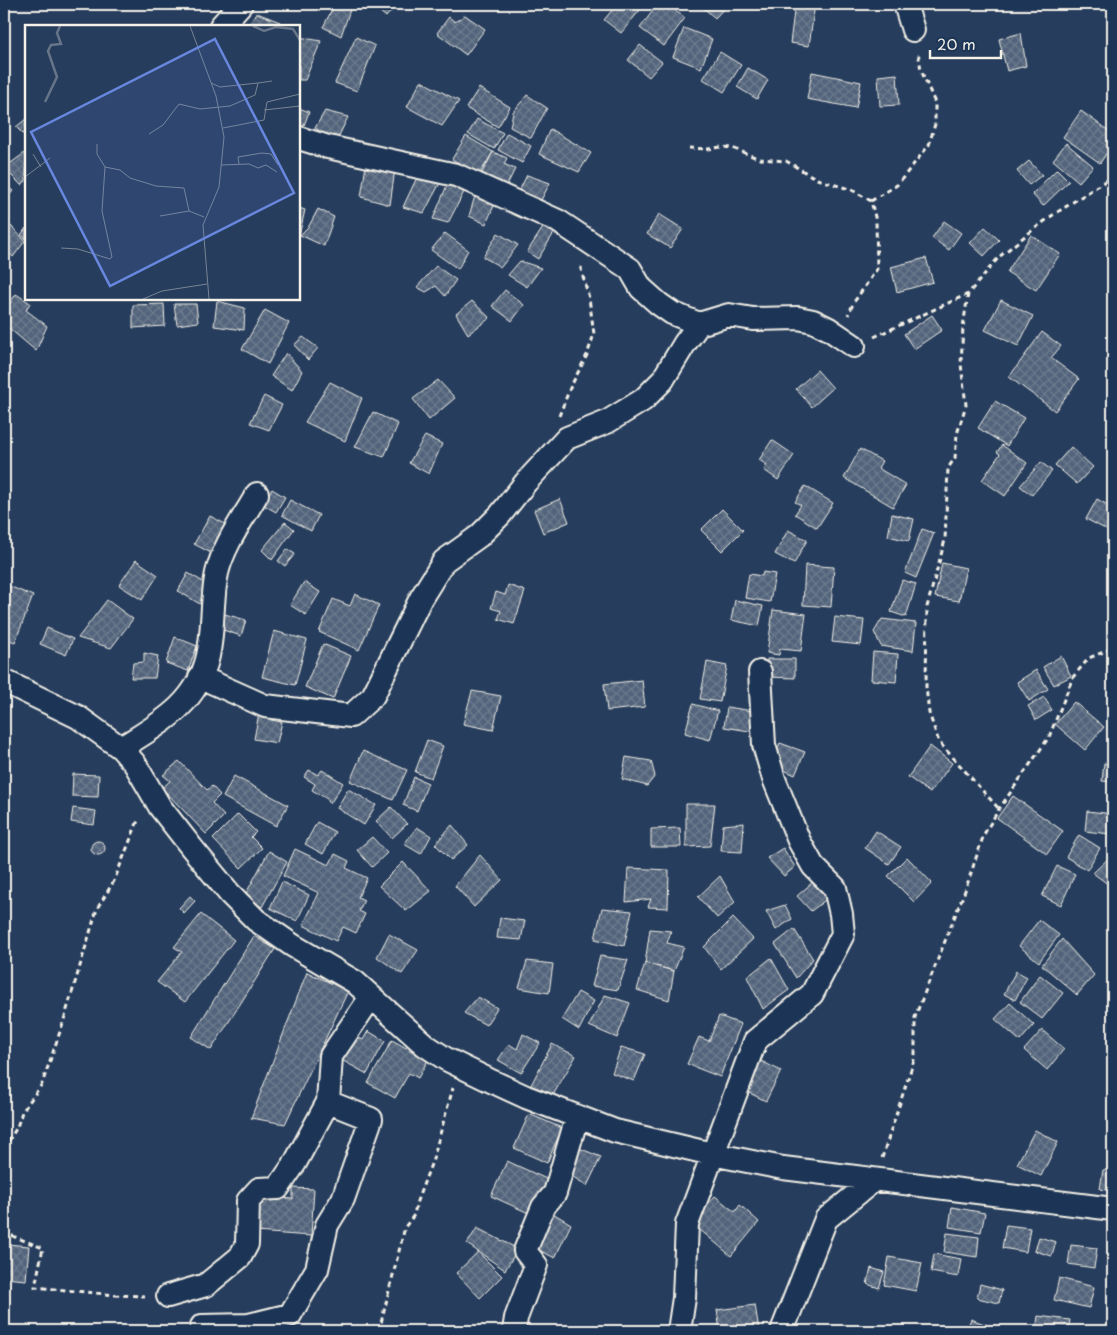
<svg xmlns="http://www.w3.org/2000/svg" width="1117" height="1335" viewBox="0 0 1117 1335" font-family="'Playpen Sans',sans-serif">
	<style>
		.building { fill: url(#building-cross-hatch); stroke: #f4f1e8 }
		.lines { fill: none; stroke-linecap: round; stroke-linejoin: round }
		.street-casing { stroke: #f4f1e8; stroke-width: 26 }
		.path { stroke: #f4f1e8; stroke-width: 3; stroke-dasharray: 5 4; stroke-linecap: butt }
		.street { stroke: #1d3557; stroke-width: 22 }
		.inset-river { fill: none; stroke: #677588; stroke-width: 2.5 }
		.inset-road { fill: none; stroke: #788595; stroke-width: 1 }
		.view { fill: #6887de; fill-opacity: 0.15; stroke: #6887de; stroke-width: 2.5 }
		.inset-edge { fill: none; stroke: #f4f1e8; stroke-width: 2.5 }
	</style>
	<defs>
		<pattern id="building-cross-hatch" width="8" height="8" patternUnits="userSpaceOnUse" patternTransform="scale(1.25)"><rect width="8" height="8" fill="#52647b"/><path d="M0 0l8 8M0 8l8-8" fill="none" stroke="#6c7b8e"/></pattern>
	</defs>
	<rect width="100%" height="100%" fill="#263d5d"/>
	<filter id="ink" filterUnits="userSpaceOnUse"><feTurbulence type="fractalNoise" baseFrequency=".02" numOctaves="2"/><feDisplacementMap in="SourceGraphic" scale="10" xChannelSelector="R" yChannelSelector="G"/><feConvolveMatrix kernelMatrix="1 2 1 2 8 2 1 2 1" color-interpolation-filters="sRGB"/></filter>
	<g filter="url(#ink)">
		<path class="building" d="M335,4H352L341,36L323,27Z
			M371,4H397L386,17Z
			M617,4H645L621,33L604,20Z
			M658,4H666L685,18L664,46L640,28Z
			M699,4H728L715,18Z
			M795,4H815L809,46L790,43Z
			M257,13L280,22L277,26H248Z
			M465,15L485,29L466,55L437,33L449,17L455,22Z
			M684,28L712,39L701,68L673,57Z
			M1021,33L1026,66L1007,71L999,39Z
			M299,37L321,41L305,80H299Z
			M356,37L375,46L357,91L335,83Z
			M640,45L662,62L649,77L628,60Z
			M720,52L741,65L724,92L703,79Z
			M748,68L768,80L757,99L737,87Z
			M812,72L861,82L856,108L807,99Z
			M897,74L899,105L880,106L878,76Z
			M421,81L459,101L442,126L407,107Z
			M479,88L510,107L498,127L466,108Z
			M527,95L547,108L531,138L510,127L513,112Z
			M299,108L309,112L300,136H299Z
			M325,111L348,117L336,142L315,128Z
			M1081,111L1113,134V144L1100,163L1063,137Z
			M26,119V137L16,127Z
			M477,119L503,133L494,149L468,134Z
			M550,129L591,153L579,172L539,154Z
			M507,133L531,146L522,163L498,150Z
			M466,136L493,152L479,175L452,159Z
			M1066,143L1093,166L1079,182L1053,160Z
			M26,152V181L21,185L4,168Z
			M493,152L507,158L504,164L515,169L505,189L480,177Z
			M1029,161L1042,175L1029,185L1017,171Z
			M366,165L395,169L390,205L361,197Z
			M1057,169L1069,181L1043,206L1032,194Z
			M419,173L441,181L424,213L403,207Z
			M527,175L550,183L539,204L518,193Z
			M450,178L467,186L448,223L433,219Z
			M4,184L13,191L4,202Z
			M475,196L496,201L486,224L469,216Z
			M299,208L305,210L299,236Z
			M318,209L334,217L324,246L300,235L309,226Z
			M659,214L683,229L670,248L647,234Z
			M548,220L559,225L538,259L527,252Z
			M944,221L961,233L949,250L932,238Z
			M11,226L25,241L13,257L4,247V234Z
			M985,227L999,240L984,256L970,243Z
			M26,228V239L21,235Z
			M445,233L468,250L458,269L431,250Z
			M498,233L518,245L501,267L483,257Z
			M1031,235L1060,254L1036,290L1007,272Z
			M4,257L10,266L4,269Z
			M926,258L933,282L897,292L891,267Z
			M520,261L541,268L527,287L508,275Z
			M436,266L456,280L445,296L436,286L426,292L417,287Z
			M505,290L524,305L512,321L492,306Z
			M16,294L30,303L26,310L47,326L36,351L4,324V312Z
			M1001,300L1033,316L1018,346L985,330Z
			M217,301L245,308L244,330L214,326Z
			M472,301L490,318L468,334L456,314Z
			M164,304L165,326L133,328V305Z
			M174,304H196L198,322L177,325Z
			M265,310L289,323L268,364L242,349Z
			M932,315L942,330L914,349L904,334Z
			M1042,332L1061,346L1051,358L1079,379L1055,411L1009,377Z
			M303,337L318,348L308,360L294,345Z
			M286,353L302,371L292,390L271,376Z
			M817,370L833,388L812,407L796,389Z
			M438,380L455,398L429,420L413,399Z
			M330,382L362,398L345,441L305,422Z
			M264,396L282,405L269,430L250,423Z
			M995,401L1024,418L1007,446L978,428Z
			M373,412L398,424L384,457L355,447Z
			M425,436L442,444L429,474L409,463Z
			M772,440L794,455L778,480L764,470L767,465L759,460Z
			M1002,445L1027,463L1005,496L982,480L1000,454L997,452Z
			M1071,447L1093,467L1077,484L1055,465Z
			M860,449L882,461L878,468L906,485L893,507L844,478Z
			M1041,462L1052,471L1032,495L1020,486Z
			M805,486L833,503L817,528L795,514L801,505L795,502Z
			M272,489L285,497L276,512L262,504Z
			M560,499L569,522L543,533L534,510Z
			M1097,499L1113,508V518L1107,530L1086,519Z
			M290,500L319,515L311,531L282,515Z
			M722,509L743,530L722,551L701,530Z
			M892,514L914,519L909,541L888,536Z
			M210,516L229,526L213,554L194,544Z
			M285,522L294,529L272,560L262,550Z
			M922,529L934,533L916,578L905,573Z
			M788,530L807,540L794,564L775,554Z
			M287,549L295,554L285,566L278,561Z
			M136,560L158,575L142,600L119,585Z
			M942,563L966,568L959,601L935,597Z
			M805,565L834,567L831,607L803,605Z
			M763,572L775,574L770,602L745,598L749,574L762,576Z
			M188,573L210,586L200,604L178,591Z
			M902,580L916,584L906,617L891,612Z
			M304,582L320,592L306,615L290,605Z
			M4,584L33,596L15,642L4,638Z
			M508,585L525,591L514,624L498,619L501,611L491,608L496,592L505,595Z
			M355,594L379,605L359,650L319,632L333,599L350,606Z
			M107,600L133,619L111,648L78,638Z
			M735,600L763,606L759,626L731,620Z
			M773,610L806,614L801,651L780,649L779,655L767,653Z
			M221,613L246,620L241,636L217,628Z
			M835,617L864,620L861,645L832,642Z
			M882,619L916,623L913,651L881,646L874,632Z
			M47,628L73,639L66,655L40,644Z
			M274,631L307,640L295,685L262,677Z
			M175,637L197,646L188,671L166,663Z
			M323,644L351,656L333,699L305,687Z
			M873,652L898,654L896,682L871,680Z
			M144,653L158,656L155,678H131L133,663L144,662Z
			M1061,656L1071,676L1054,685L1043,667Z
			M767,659H795V678L767,677Z
			M707,662L727,666L720,702L700,699Z
			M1036,670L1048,689L1029,701L1017,682Z
			M642,680L645,707L607,711L604,684Z
			M472,691L501,696L493,730L463,724Z
			M1044,697L1052,710L1036,720L1028,706Z
			M1074,702L1104,727L1085,750L1055,724Z
			M693,704L718,711L710,740L685,733Z
			M727,707L759,712L756,732L724,727Z
			M259,713L272,715L271,720L282,722L277,743L254,739Z
			M427,740L443,746L431,778L415,772Z
			M780,743L805,752L795,775L771,764Z
			M930,746L952,763L930,793L908,777Z
			M363,751L407,770L393,800L350,781Z
			M626,757L651,761L655,776L647,786L622,779Z
			M179,761L207,790L212,786L220,795L212,803L224,816L206,834L162,788L170,781L163,775Z
			M1104,763L1113,765V782L1102,781Z
			M309,770L318,775L322,770L343,783L330,804L327,799L312,790L315,784L304,777Z
			M73,774L99,775L98,797L72,796Z
			M234,776L288,805L276,826L223,797Z
			M414,777L428,783L417,811L403,805Z
			M1111,784L1113,785V805H1110Z
			M348,789L376,805L364,825L337,808Z
			M1013,796L1063,831L1047,854L997,818Z
			M686,804H715L710,846L686,847Z
			M391,807L407,824L392,838L376,821Z
			M73,808L96,811L94,825L71,822Z
			M1087,811L1113,814L1110,834L1085,831Z
			M238,814L256,832L251,837L262,848L241,868L213,839Z
			M317,822L335,832L323,854L305,844Z
			M744,823L742,852L721,851L723,825Z
			M452,825L468,845L451,860L435,844Z
			M417,827L431,836L421,854L404,844Z
			M680,828L681,847H651V829Z
			M876,831L901,847L889,864L865,848Z
			M1079,835L1100,848L1087,870L1066,857Z
			M372,837L387,853L372,867L357,850Z
			M91 848a7 7 0 1 1 14 0a7 7 0 1 1-14 0Z
			M783,848L795,867L784,876L767,858Z
			M295,849L329,865L335,854L349,861L346,868L367,878L358,897L364,900L359,911L365,914L356,933L343,927L336,941L303,925L319,893L283,876Z
			M269,851L287,862L262,907L244,897Z
			M1113,854V888L1093,873Z
			M480,855L502,880L474,907L455,886Z
			M907,857L932,883L914,902L888,876Z
			M403,862L431,891L406,911L379,886Z
			M1057,866L1075,874L1061,905L1042,896Z
			M628,868L669,870L668,908L648,907L651,899L626,902Z
			M720,876L735,902L717,918L698,897Z
			M814,881L828,898L811,911L797,896Z
			M282,882L309,895L297,921L270,908Z
			M190,896L195,901L184,913L179,908Z
			M785,905L792,919L776,930L766,911Z
			M602,908L632,911L624,946L595,939Z
			M201,914L234,940L185,1002L157,982L182,952L174,947Z
			M500,918L525,921L521,940L497,938Z
			M733,918L753,939L721,969L704,947Z
			M1039,920L1059,935L1039,962L1019,946Z
			M650,929L671,931L667,943L684,947L674,971L645,963Z
			M794,929L813,959L796,978L775,944Z
			M389,934L418,950L402,974L377,957Z
			M254,936L275,949L211,1050L191,1037Z
			M1062,939L1094,975L1077,995L1042,965Z
			M600,956L628,960L618,990L592,986Z
			M771,958L789,990L763,1009L747,977Z
			M527,961L553,964L549,993L519,988Z
			M645,963L674,971L669,1000L637,990Z
			M1016,971L1027,977L1015,1000L1004,994Z
			M307,972L348,991L285,1124L251,1118Z
			M1040,975L1063,993L1042,1019L1020,1002Z
			M578,992L594,1001L579,1030L562,1019Z
			M605,995L630,1003L617,1038L589,1026Z
			M478,997L497,1008L486,1025L464,1013Z
			M1010,1003L1034,1025L1020,1041L995,1019Z
			M719,1016L741,1024L720,1077L687,1064L699,1037L709,1041Z
			M1042,1030L1064,1049L1047,1070L1024,1050Z
			M368,1031L385,1041L367,1074L338,1058L352,1034L363,1040Z
			M523,1034L540,1043L521,1073L498,1060L509,1044L517,1049Z
			M392,1040L428,1060L418,1078L409,1073L395,1098L368,1083Z
			M552,1044L576,1056L553,1095L530,1087Z
			M621,1047L645,1054L634,1081L612,1073Z
			M766,1050L761,1061L781,1071L766,1101L739,1088L757,1051Z
			M529,1114L562,1128L547,1163L514,1148Z
			M1035,1130L1058,1142L1041,1176L1017,1164Z
			M579,1148L601,1157L587,1186L567,1173Z
			M507,1161L553,1182L533,1215L491,1196Z
			M1113,1169V1191L1100,1189L1103,1170Z
			M293,1188L314,1189L311,1236L255,1232L258,1196L293,1199Z
			M715,1196L735,1212L740,1205L759,1222L731,1256L692,1223Z
			M952,1207L985,1213L981,1232L949,1227Z
			M551,1212L571,1224L555,1258L533,1247Z
			M1006,1225L1030,1228L1026,1252L1002,1248Z
			M477,1228L518,1249L505,1270L467,1244Z
			M947,1233L979,1237L977,1257L944,1252Z
			M1039,1237L1056,1242L1052,1256L1035,1251Z
			M7,1244L29,1246L26,1280L4,1278Z
			M1071,1245L1097,1248L1094,1268L1068,1264Z
			M478,1252L502,1276L480,1298L456,1273Z
			M934,1254L961,1259L958,1277L931,1272Z
			M889,1257L922,1263L916,1291L884,1285Z
			M871,1268L884,1272L879,1288L867,1284Z
			M1059,1278L1094,1287L1089,1308L1054,1300Z
			M980,1284L1002,1290L999,1303L977,1298Z
			M755,1305L759,1330L720,1331L717,1310Z
			M1038,1316L1070,1320L1068,1331H1036Z
			M971,1319L1003,1331H966Z"/>
		<g class="lines">
			<defs>
				<path id="street" d="M905,4L913,30
					M221,26L241,4
					M299,138L328,147L456,175L558,221L630,269L641,288L659,304L672,313L699,324L729,315L753,319L798,318L813,321L829,329L854,346
					M200,677L265,706L351,716L373,696L421,598L444,561L479,536L500,515L526,482L567,438L607,422L643,400L662,381L685,343L699,324
					M4,681L78,717L121,748L135,764L160,807L192,848L230,894L256,920L292,945L355,982L425,1045L446,1059L489,1080L526,1097L615,1131L712,1154L783,1168L1113,1209
					M121,748C159,724 197,705 208,656C214,629 211,600 217,573C224,544 243,519 257,494
					M168,1296L206,1285L240,1257L247,1244L248,1201L259,1189L278,1188L295,1163L328,1102L331,1056L371,997
					M202,1326L249,1325L290,1315L317,1269L327,1225L343,1199L371,1119L328,1102
					M514,1331L516,1318L536,1265L525,1251L543,1207L555,1193L577,1117
					M679,1331L684,1298L687,1224L755,1041L812,994L843,934L841,914L835,888L813,866L799,841L774,779L764,745L760,672
					M782,1331L826,1219L874,1180"/>
			</defs>
			<use href="#street" class="street-casing"/>
			<path class="path" d="M689,148L708,149L721,147L732,148L760,159L786,161L817,179L852,190L871,201L876,221L877,269L854,302L848,315
				M871,201L897,185L929,145L935,124V103L921,70L918,51
				M968,294L963,327L961,364L966,405L957,434L955,458L948,468L945,540L927,607L926,687L929,713L939,742L999,809
				M874,337L968,294L999,257L1025,236L1050,217L1113,176
				M559,416L570,388L587,355L594,334L589,298L581,269L582,264
				M4,1149L17,1127L22,1112L42,1084L63,1023L97,909L114,881L139,818
				M882,1158L915,1057V1017L966,888L984,834L999,809L1049,737L1073,677L1089,658L1113,648
				M4,1231L10,1235L43,1248L35,1287L115,1295L145,1296
				M379,1331L405,1227L414,1215L417,1201L433,1159L453,1088"/>
			<use href="#street" class="street"/>
		</g>
	</g>
	<g transform="translate(25 25)">
		<rect width="275" height="275" fill="#263d5d"/>
		<path class="inset-river" d="M228,1L239,6L251,2L268,4L275,15M20,77L32,52L23,26L26,20L36,19L32,8L35,1"/>
		<path class="inset-road" d="M165,1L191,71L199,112L194,162L178,200L184,274M186,58L195,62L233,58M239,85L275,81M198,103L239,95L242,77L275,69M124,109L138,100L154,79L175,84L205,81L230,70L233,58L247,56M8,129L16,142M214,139L213,132L237,128L246,129L253,140M196,140L224,139L233,143L241,140L252,147M80,142L95,145L105,153L131,161L159,163L164,186M0,152L25,133M135,191L164,186L179,192M36,223L53,224L85,234L87,232L77,186L80,142L72,129V119M118,274L137,266L182,259"/>
		<path class="view" d="M190,14L269,168L85,261L6,107Z"/>
		<rect width="275" height="275" class="inset-edge"/>
	</g>
	<rect width="1117" height="1335" fill="none" stroke="#1d3557" stroke-width="20"/>
	<rect x="10" y="10" width="1097" height="1315" fill="none" stroke="#f4f1e8" stroke-width="2" filter="url(#ink)"/>
	<path d="M930 50v8h71v-8" fill="none" stroke="#f4f1e8" stroke-width="2.5"/>
	<text x="937" y="50" font-size="15" fill="#f4f1e8" stroke="#1d3557" stroke-width="4" paint-order="stroke">20 m</text>
</svg>
